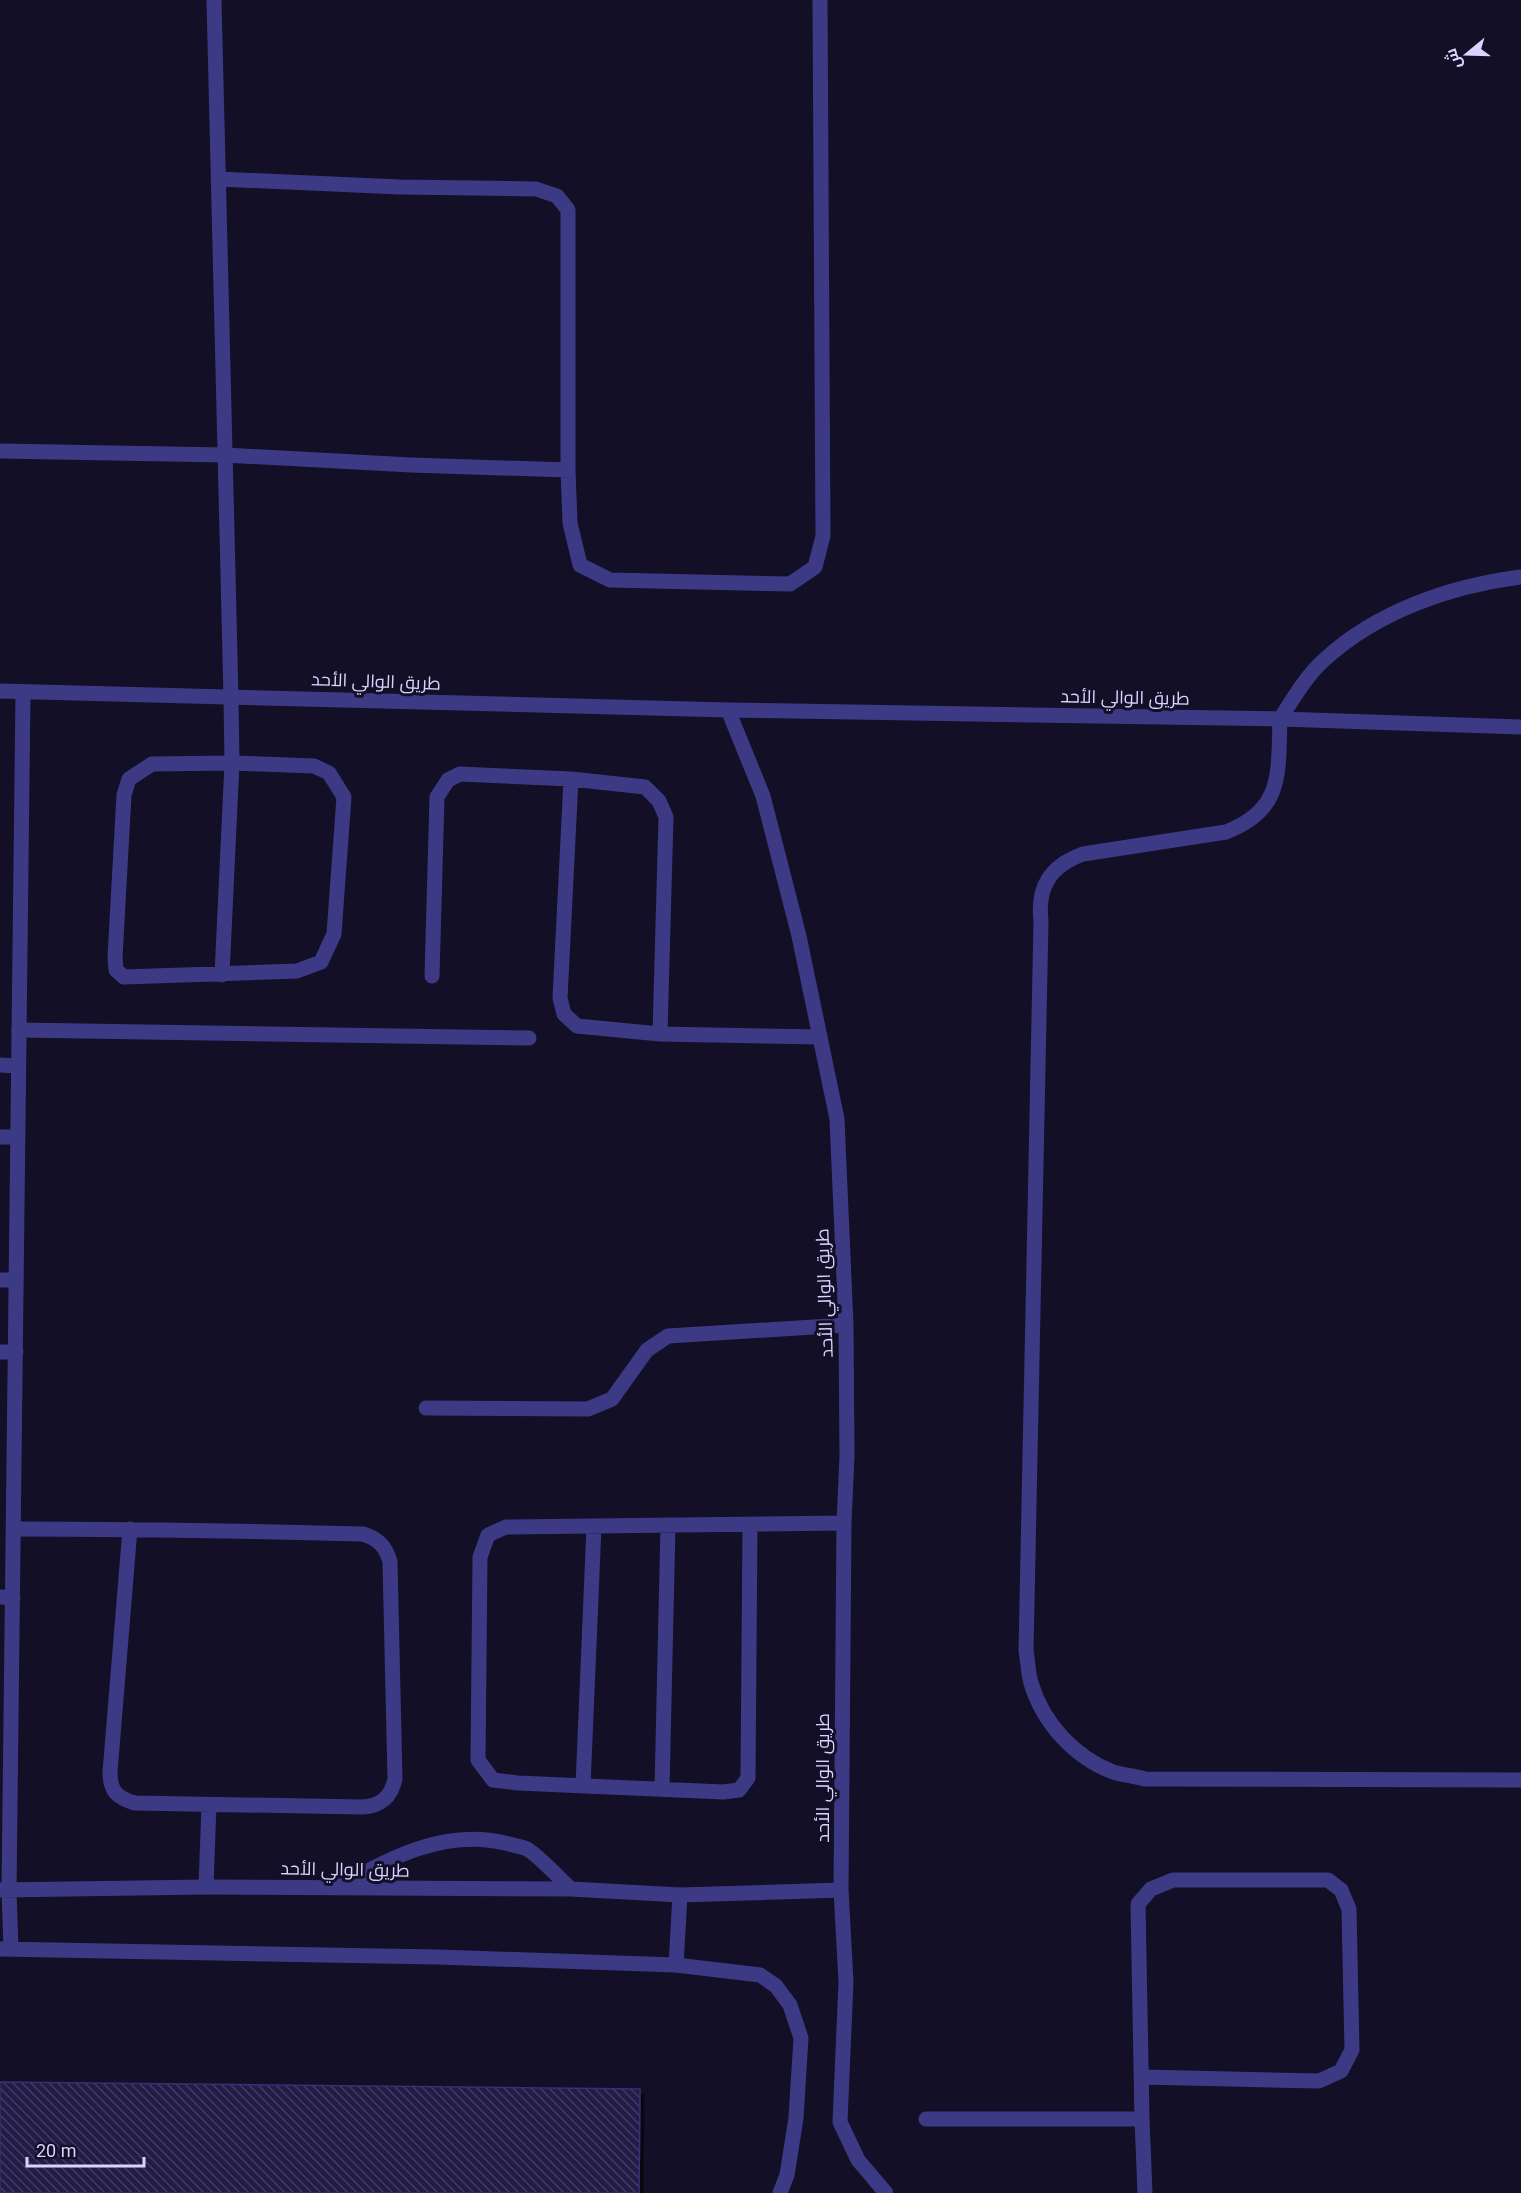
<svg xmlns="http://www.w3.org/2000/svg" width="1521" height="2193" viewBox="0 0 1521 2193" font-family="Roboto,Cairo,sans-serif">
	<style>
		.building { fill: url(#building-back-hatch); stroke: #3b2d73; stroke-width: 1.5; filter: url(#shadow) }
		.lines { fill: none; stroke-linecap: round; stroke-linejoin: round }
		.service { stroke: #3d3a85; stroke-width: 15 }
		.minor { stroke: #3d3a85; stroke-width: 15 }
		.labels { text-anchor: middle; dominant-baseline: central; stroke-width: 6; stroke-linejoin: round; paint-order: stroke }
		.street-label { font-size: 18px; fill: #d9d4ff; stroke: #130f26 }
	</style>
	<defs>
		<pattern id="building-back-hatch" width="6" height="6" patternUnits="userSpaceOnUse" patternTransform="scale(1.5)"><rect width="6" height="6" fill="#241b47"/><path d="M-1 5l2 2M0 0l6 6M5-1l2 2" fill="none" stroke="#433b63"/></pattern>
		<filter id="shadow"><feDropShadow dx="3.5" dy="6" stdDeviation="0" flood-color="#0009"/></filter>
	</defs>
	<rect width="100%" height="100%" fill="#130f26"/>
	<path class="building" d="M0,2082L640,2089L639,2193H0Z"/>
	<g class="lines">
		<path class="service" d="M0,451L225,455
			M728,710L763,796L799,936L837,1119L846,1325L847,1456L844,1523L841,1890
			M1280,719C1278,772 1284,810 1226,832L1083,854C1050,866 1037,887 1041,921L1026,1651C1028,1661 1028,1673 1031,1683C1043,1723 1074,1757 1113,1772C1123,1775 1135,1776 1145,1779L1521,1780
			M232,763L314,766L329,773L344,797L334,934L321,962L297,971L124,977L116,970L115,957L124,795L129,779L152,764Z
			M571,779L560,998L564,1014L577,1026L660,1034L820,1037
			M222,975L232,763L231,697
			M432,976L437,797L448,780L460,774L571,779L645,787L659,801L666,817L660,1034
			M19,1030L529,1038
			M0,1065L18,1066
			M0,1137H17
			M0,1280H16
			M0,1352H16
			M426,1408L588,1409L612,1399L647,1350L668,1336L846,1325
			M750,1525L748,1778L739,1790L723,1792L518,1783L493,1780L478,1760L480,1557L488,1535L506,1527L844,1523
			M14,1529C131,1529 247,1531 363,1534C379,1539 386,1547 390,1562L395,1779C391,1797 381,1806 362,1807L135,1803C117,1798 110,1791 110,1772L130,1529
			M0,1597L13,1598
			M583,1786L594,1526
			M662,1789L668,1525
			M206,1887L209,1805
			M680,1895L841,1890L846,1982L840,2122L858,2160L886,2193
			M676,1965L760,1975L776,1986L790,2005L801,2038L796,2118L787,2175L780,2193
			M1142,2077L1319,2081L1341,2071L1352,2050L1349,1909L1341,1890L1328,1880H1173L1151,1889L1138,1904L1142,2119L1145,2193
			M926,2119H1142"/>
		<path class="minor" d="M214,0L231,697
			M218,179L400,187L536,189L557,196L568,210V470L411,465L225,455
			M568,470L570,523L580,565L610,580L790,584L815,567L823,536L820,0
			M0,691L728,710L1280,719L1521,727
			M1280,719C1293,699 1306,676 1324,660C1377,611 1451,586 1521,577
			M337,1888C388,1859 444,1828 505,1843C511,1845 521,1846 527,1849C538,1855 560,1879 571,1889
			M0,1890L206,1887L571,1889L680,1895L676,1965L438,1957L0,1949
			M11,1949L9,1890L23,693"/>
	</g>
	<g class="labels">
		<g class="street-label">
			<text transform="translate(376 681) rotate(2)">طريق الوالي الأحد</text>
			<text transform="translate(1125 697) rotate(1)">طريق الوالي الأحد</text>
			<text transform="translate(824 1293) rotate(-92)">طريق الوالي الأحد</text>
			<text transform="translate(822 1778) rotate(-90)">طريق الوالي الأحد</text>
			<text transform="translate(345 1869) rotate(1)">طريق الوالي الأحد</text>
		</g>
	</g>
	<g transform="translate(1467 54) rotate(251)" stroke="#130f26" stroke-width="4.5" paint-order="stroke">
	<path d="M0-4.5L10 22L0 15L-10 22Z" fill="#d9d4ff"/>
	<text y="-9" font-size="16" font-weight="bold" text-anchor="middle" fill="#d9d4ff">ش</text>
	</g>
	<path d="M27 2157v9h117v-9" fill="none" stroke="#d9d4ff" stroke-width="3"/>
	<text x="36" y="2157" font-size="18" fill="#d9d4ff" stroke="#130f26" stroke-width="4.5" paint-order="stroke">20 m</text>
</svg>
